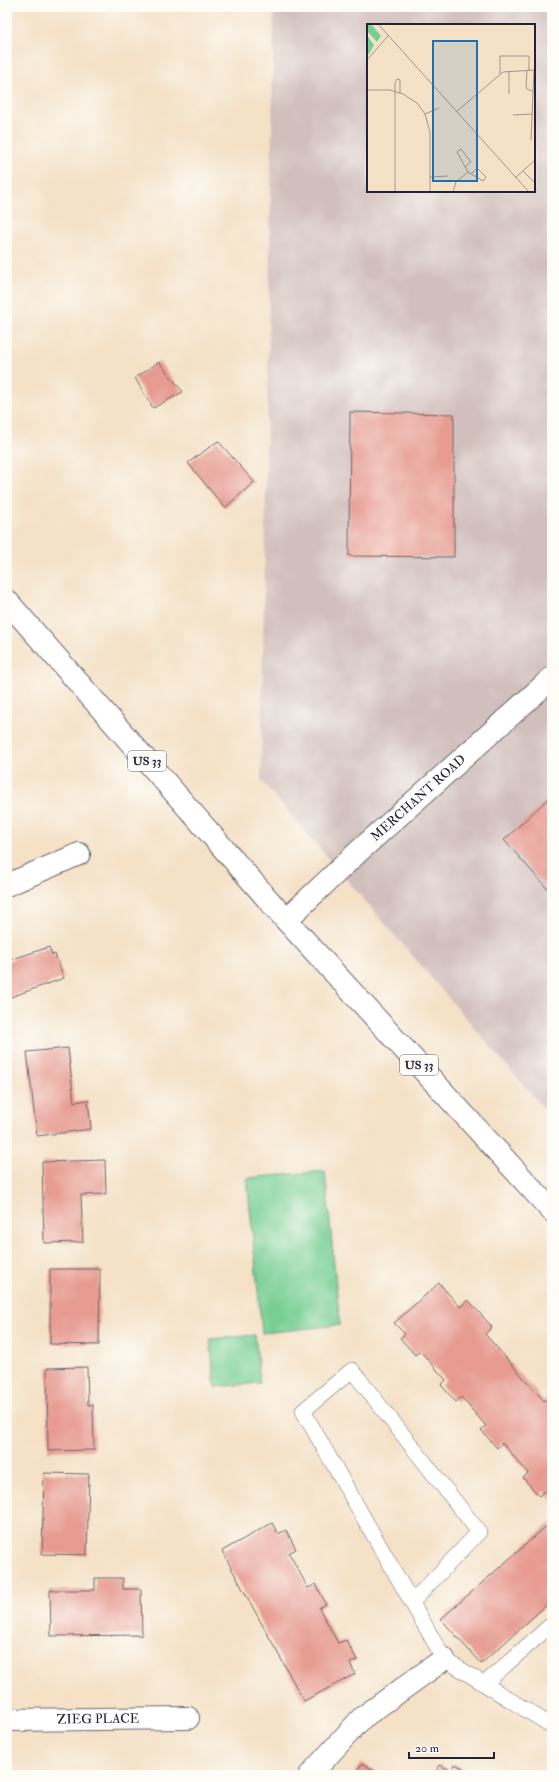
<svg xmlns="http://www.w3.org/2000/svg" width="559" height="1782" viewBox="0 0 559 1782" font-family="'IM FELL Double Pica',serif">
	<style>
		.industrial { fill: #d1bfbd; fill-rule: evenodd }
		.green { fill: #78cf94; stroke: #4d7868 }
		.building { fill: #e79b91 }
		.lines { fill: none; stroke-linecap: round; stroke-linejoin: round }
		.service-casing { stroke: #6c656c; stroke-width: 16 }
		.minor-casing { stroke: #6c656c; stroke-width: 24 }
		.tertiary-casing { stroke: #6c656c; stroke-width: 24 }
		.trunk-casing { stroke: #6c656c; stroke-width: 24 }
		.service { stroke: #fff; stroke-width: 15 }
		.minor { stroke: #fff; stroke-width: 22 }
		.tertiary { stroke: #fff; stroke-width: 22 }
		.trunk { stroke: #fff; stroke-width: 22 }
		.labels { text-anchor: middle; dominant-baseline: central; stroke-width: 4; stroke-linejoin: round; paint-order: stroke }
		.shield { fill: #fdfcf7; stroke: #646373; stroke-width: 1 }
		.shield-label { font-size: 12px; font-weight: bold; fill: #22223b }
		.street-label { font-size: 13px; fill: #22223b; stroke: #fdfcf7 }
		.inset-road { fill: none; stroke: #a0958e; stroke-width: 1 }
		.view { fill: #1f6fb2; fill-opacity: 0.15; stroke: #1f6fb2; stroke-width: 2 }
		.inset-edge { fill: none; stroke: #22223b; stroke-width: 2 }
	</style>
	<rect width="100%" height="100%" fill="#fdfcf7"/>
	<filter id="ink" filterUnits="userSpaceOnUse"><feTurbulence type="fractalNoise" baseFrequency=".025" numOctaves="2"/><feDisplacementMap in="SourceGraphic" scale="8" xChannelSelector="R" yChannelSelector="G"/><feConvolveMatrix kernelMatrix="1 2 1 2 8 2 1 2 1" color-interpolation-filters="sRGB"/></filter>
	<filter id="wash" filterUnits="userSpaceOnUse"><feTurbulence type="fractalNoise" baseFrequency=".012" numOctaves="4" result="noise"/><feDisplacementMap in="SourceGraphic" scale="16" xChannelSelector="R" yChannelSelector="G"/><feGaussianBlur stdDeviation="0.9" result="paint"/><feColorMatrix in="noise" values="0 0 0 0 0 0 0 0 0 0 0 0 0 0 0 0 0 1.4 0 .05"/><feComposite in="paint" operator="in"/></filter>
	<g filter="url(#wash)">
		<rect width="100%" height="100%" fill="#f4e1c6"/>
		<path class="industrial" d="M274,7H552V1118L261,780ZM368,25H534V191H368Z"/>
		<path class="green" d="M325,1171L340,1325L262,1333L247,1178Z
			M255,1335L260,1383L215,1387L210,1339Z"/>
		<g id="blocks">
			<path class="building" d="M159,362L183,392L153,408L135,378Z
				M350,412L454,414V557L349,556Z
				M218,441L254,482L225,508L188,463Z
				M552,795V894L504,840Z
				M49,947L52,955L55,954L64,978L8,998L7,961Z
				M68,1048L74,1102L88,1100L91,1129L37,1136L27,1052Z
				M105,1160L106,1194L81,1195L83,1242L44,1243L42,1162Z
				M50,1269H100L99,1345L50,1344Z
				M439,1283L460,1307L468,1300L492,1327L485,1334L544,1401L552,1395V1500L544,1491L539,1496L523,1478L528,1473L502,1443L497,1448L481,1430L486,1426L461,1397L456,1402L441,1385L446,1380L420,1351L415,1355L400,1338L405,1334L394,1323Z
				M87,1367L88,1405H93L94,1450L48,1451L47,1368Z
				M44,1473L89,1474L87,1555L42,1554Z
				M551,1522L552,1600L481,1664L441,1619Z
				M272,1523L278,1534L286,1530L296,1549L289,1553L308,1588L316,1584L326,1604L319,1608L338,1643L346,1640L357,1660L350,1663L355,1674L304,1701L222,1551Z
				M95,1578H123V1589H141L142,1635L51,1636L50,1590H95Z
				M362,1763L381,1775H354Z
				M455,1764L476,1775H434L440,1765L452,1771Z"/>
		</g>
	</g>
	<g filter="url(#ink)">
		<use href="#blocks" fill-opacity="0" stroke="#6c656c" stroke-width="1"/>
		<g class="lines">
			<defs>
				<path id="service" d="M412,1602L479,1532L352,1370L303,1411L444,1659L552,1726
					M484,1684L552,1624"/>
				<g id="minor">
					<path d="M7,885L79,854"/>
					<path id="s1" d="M7,1720L188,1718"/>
					<path d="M310,1775L362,1718L444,1659"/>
				</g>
				<g id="tertiary">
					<path id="s2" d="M286,920L358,852L552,678"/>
				</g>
				<path id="trunk" d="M7,601L286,920L552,1211"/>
			</defs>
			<use href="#service" class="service-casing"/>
			<use href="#minor" class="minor-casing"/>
			<use href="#tertiary" class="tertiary-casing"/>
			<use href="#trunk" class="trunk-casing"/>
			<use href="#service" class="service"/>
			<use href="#minor" class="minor"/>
			<use href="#tertiary" class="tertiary"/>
			<use href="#trunk" class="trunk"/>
		</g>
	</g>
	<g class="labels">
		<g class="shield">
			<rect x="128" y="751" width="38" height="20" rx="3"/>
			<rect x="400" y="1055" width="38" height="20" rx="3"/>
		</g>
		<g class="shield-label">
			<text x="147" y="761">US 33</text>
			<text x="419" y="1065">US 33</text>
		</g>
		<g class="street-label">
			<text stroke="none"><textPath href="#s2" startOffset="180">MERCHANT ROAD</textPath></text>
			<text stroke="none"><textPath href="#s1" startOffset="91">ZIEG PLACE</textPath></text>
		</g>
	</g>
	<g transform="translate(367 24)">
		<rect width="168" height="168" fill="#f4e1c6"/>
		<path d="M0,0H4L14,12L10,18L0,7ZM0,11L7,21L2,30L0,29Z" fill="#78cf94"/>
		<path class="inset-road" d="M11,0L162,168M0,36L21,12M160,46L159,64L166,68M142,47V70M133,50V32H162V46M0,66H23L36,70L50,79L58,90L63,108V168M89,88L136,48L168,46M58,90L72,84M146,91L166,90M164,116L167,46M98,143L104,138L94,125L90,128L101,148L116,157L119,153L110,144L104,150M156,147L168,159M63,153L81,152M148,154L168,136M28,168V59L30,55L33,56V69M86,168L89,158L101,148"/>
		<path class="view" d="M66,17H110V157H66Z"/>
		<rect width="168" height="168" class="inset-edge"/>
	</g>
	<rect width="559" height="1782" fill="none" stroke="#fdfcf7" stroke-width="24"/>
	<path d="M409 1752v6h85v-6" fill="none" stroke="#22223b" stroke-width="2"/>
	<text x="415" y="1752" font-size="12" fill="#22223b" stroke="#fdfcf7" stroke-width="3" paint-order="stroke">20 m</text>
</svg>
